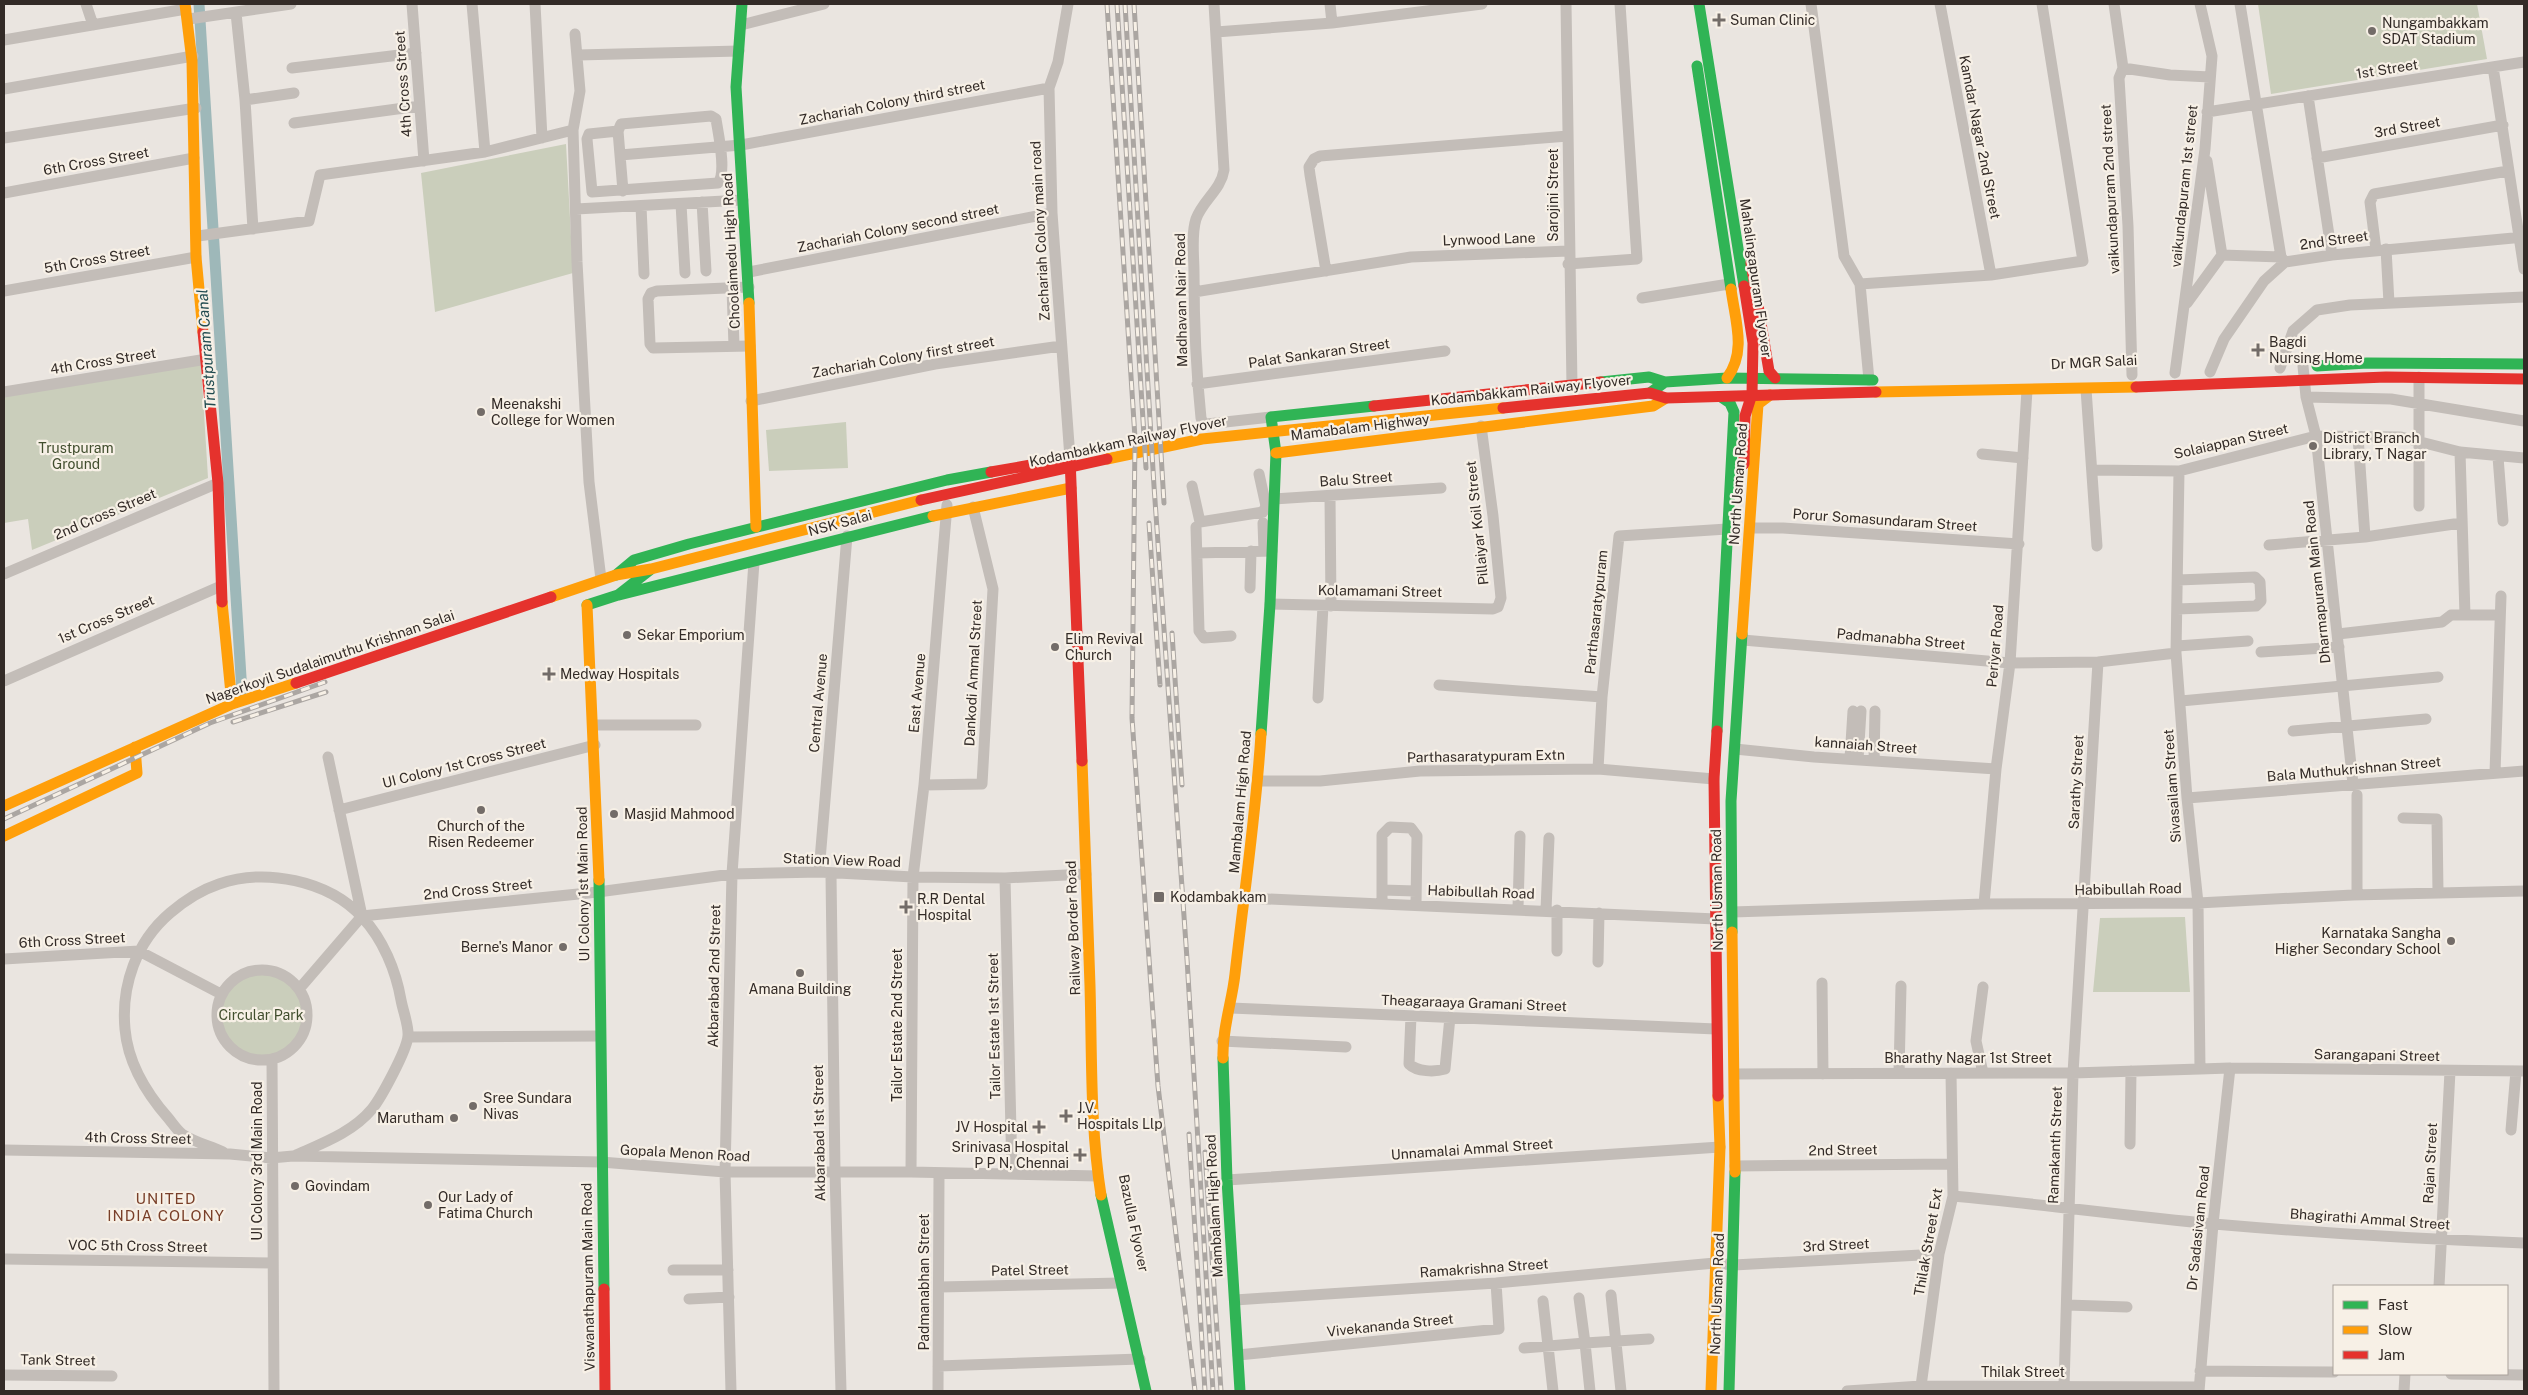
<svg xmlns="http://www.w3.org/2000/svg" width="2528" height="1395" viewBox="0 0 2528 1395" font-family="'Public Sans',sans-serif">
	<style>
		.green { fill: #cacebb }
		.lines { fill: none; stroke-linecap: round; stroke-linejoin: round }
		.canal { stroke: #9eb8b9; stroke-width: 11 }
		.street { stroke: #c3bdb8; stroke-width: 11 }
		.fast { stroke: #30b455; stroke-width: 11 }
		.slow { stroke: #ff9f0a; stroke-width: 11 }
		.jam { stroke: #e5322d; stroke-width: 11 }
		.rail-casing { stroke: #aba6a2; stroke-width: 5 }
		.rail { stroke: #f7f0e6; stroke-width: 3; stroke-dasharray: 9; stroke-linecap: butt }
		.poi-dot { fill: #736c68; stroke: #f7f0e6; stroke-width: 2 }
		.labels { text-anchor: middle; dominant-baseline: central; stroke-width: 4.5; stroke-linejoin: round; paint-order: stroke }
		.poi-label { font-size: 14px; fill: #332b27; stroke: #f7f0e6; text-anchor: start }
		.street-label { font-size: 14px; fill: #332b27; stroke: #f7f0e6 }
		.park-label { font-size: 14px; fill: #414e2e; stroke: #f7f0e6 }
		.water-label { font-size: 15px; font-style: italic; fill: #214b50; stroke: #f7f0e6 }
		.neighbourhood-label { font-size: 15px; letter-spacing: 1px; fill: #793f29; stroke: #f7f0e6 }
	</style>
	<rect width="100%" height="100%" fill="#eae5e0"/>
	<path class="green" d="M2258,4H2477L2487,59L2271,94Z
		M566,144L573,273L435,312L421,173Z
		M201,364L208,478L32,550L28,519L4,523V397Z
		M846,422L848,468L769,471L766,430Z
		M2185,917L2190,992H2093L2100,918Z
		M221 1015a41 41 0 1 1 82 0a41 41 0 1 1-82 0Z"/>
	<g class="lines">
		<path class="canal" d="M199,4L242,693"/>
		<path class="street" d="M86,4L93,25
			M412,4L424,161
			M472,4L485,152
			M535,4L542,138
			M1068,4L1058,62L1049,88L1052,213L1070,458
			M1214,4L1224,170C1221,190 1203,200 1196,219C1191,235 1194,256 1194,273C1194,321 1196,370 1201,418L1203,423L1207,424L1271,417
			M1330,4L1332,23
			M1566,4L1572,386
			M1811,4L1844,256L1860,284L1869,380
			M1940,4L1991,275
			M2114,4L2123,68L2119,78L2128,226L2132,375
			M2240,4L2281,257L2285,262
			M236,13L245,100L253,229
			M189,19L291,4
			M741,25L824,4
			M1216,32L1332,23L1482,4
			M575,34L580,91L573,130L577,262L589,482L601,579
			M4,40L186,9
			M578,55L739,51
			M2493,67L2524,269
			M292,68L416,53
			M2123,68L2170,75L2210,77
			M4,89L193,56
			M2308,96L2332,255
			M245,100L294,93
			M2207,112L2524,62
			M711,116L716,119C718,133 727,172 718,183L592,192L587,139L589,134L618,131L621,124Z
			M294,123L419,106
			M618,131L623,191
			M4,138L196,108
			M620,155L741,145L1049,88
			M2317,158L2503,125
			M4,193L194,158
			M702,202L706,271
			M681,204L685,273
			M641,206L644,274
			M576,209L743,200
			M198,236L309,221L320,175L485,152L573,130
			M2386,249L2389,303
			M2376,250L2370,202L2374,194L2508,171
			M2222,255L2281,257
			M1568,264L1637,259L1620,4
			M1326,271L1310,175L1309,167L1314,159L1320,156L1568,136
			M749,272L1052,213
			M1860,284L1991,275L2083,261L2042,4
			M749,287L657,291L651,293L648,299L650,344L653,348L750,346
			M732,288L734,346
			M4,291L196,257
			M1194,292L1411,257L1568,251
			M1642,298L1729,284
			M2187,303L2222,255L2207,161
			M2303,366L2306,397L2316,436L2353,784
			M2280,368L2293,331L2317,310L2350,305L2524,297
			M2210,372L2224,339L2264,281L2285,262L2332,255L2524,237
			M2175,373L2205,149L2212,56L2200,4
			M2419,377V506
			M1197,384L1445,351
			M2086,389L2097,546
			M4,392L207,359
			M2306,397L2391,399L2524,421
			M751,401L935,364L1061,346
			M2358,437L2365,537
			M2460,452L2465,615
			M1982,454L2023,458
			M2498,457L2503,521
			M2092,470L2179,471L2316,436L2401,437L2460,452L2524,458
			M2179,471L2176,653L2187,798L2198,903L2200,1069L2230,1068L2524,1071
			M1192,486L1200,522L1263,512L1266,506L1259,474
			M1330,496L1331,606
			M1274,499L1441,488
			M1263,523L1264,551
			M1196,527L1199,631L1204,638L1231,636
			M1750,528H1783L2019,544
			M2269,545L2365,537L2461,523
			M1197,553L1272,551
			M4,574L218,483
			M1250,588L1251,551
			M1270,604L1493,609L1498,607L1501,598L1493,516L1481,426
			M2177,609L2256,606L2261,601L2260,582L2255,577L2178,580
			M2338,634L2442,622L2451,615H2500
			M1743,640L2010,663L2098,662L2176,653
			M2177,646L2248,641
			M2261,652L2339,647
			M4,681L221,586
			M1439,685L1602,697
			M1318,698L1323,606
			M2181,701L2438,677
			M594,725H696
			M2293,731L2426,719
			M1735,749L1814,757L1996,769
			M328,757L362,916
			M1850,759L1853,711
			M1858,760L1861,711
			M1874,761L1875,711
			M1598,769L1602,697L1619,536L1727,529
			M2495,773L2501,596
			M1258,781H1320L1420,771L1598,769L1714,779
			M924,785L982,784L993,589L973,507
			M2187,798L2524,771
			M339,810L595,745
			M2403,818L2437,819L2438,893
			M819,872L847,536
			M831,875L835,1172L841,1391
			M1005,878L1012,1174
			M1382,890L1416,891
			M2357,895V795
			M1246,898L1716,919
			M1382,903V835L1390,827L1411,828L1417,836L1416,904
			M1984,904L1996,769L2010,663L2027,390
			M1518,908L1520,836
			M1546,910L1549,838
			M1732,912L1984,904L2198,903L2353,895L2524,891
			M362,916L598,892L732,874L819,872L913,877L1005,878L1086,874
			M1557,951V910
			M4,959L139,951L221,994
			M1598,962L1599,913
			M217 1015a45 45 0 1 1 90 0a45 45 0 1 1-90 0Z
			M1822,983L1823,1074
			M300,988L362,916
			M1231,1008L1716,1029
			M1411,1016L1409,1064C1417,1072 1435,1072 1445,1069L1450,1017
			M408,1037L600,1036
			M1222,1041L1346,1047
			M272,1059L274,1391
			M1899,1073L1901,986
			M1983,1073L1976,1041L1983,987
			M1735,1074L2073,1073L2200,1069
			M2511,1130L2516,1071
			M2130,1144L2131,1071
			M4,1150L230,1154L271,1158L293,1156L601,1162L725,1172H911L1098,1176
			M223,1152C210,1146 194,1142 182,1134C177,1130 173,1124 169,1119C146,1093 128,1064 125,1029C121,986 136,942 170,913C184,901 201,890 219,884C265,868 328,880 362,917C383,939 396,971 401,1000C403,1011 409,1026 408,1036C407,1050 381,1098 372,1109C353,1132 323,1143 296,1155
			M1735,1166L1952,1164
			M911,1172L913,877L924,785L947,505
			M1227,1180L1720,1147
			M1953,1196C2040,1204 2127,1216 2214,1224C2317,1233 2421,1239 2524,1243
			M4,1259L272,1263
			M673,1270H728
			M2439,1286L2450,1071
			M940,1287L1121,1283
			M1611,1295L1621,1391
			M689,1299L729,1297
			M1235,1300L1496,1283L1715,1263L1734,1265L1939,1254
			M1543,1301L1553,1391
			M2067,1305L2127,1307
			M1524,1348L1585,1343L1579,1298
			M1238,1355L1499,1329L1496,1283
			M938,1366L1140,1359
			M2200,1371L2334,1372
			M2451,1374L2524,1375
			M4,1375L112,1376
			M1921,1386L1939,1254L1953,1196L1951,1073
			M2064,1387L2073,1073L2098,662
			M731,1391L725,1172L732,874L754,562
			M938,1391L939,1174
			M1590,1391L1585,1343L1649,1339
			M1847,1391L1921,1386L2199,1387
			M2199,1391L2213,1224L2230,1068
			M2404,1391L2405,1374"/>
		<path class="fast" d="M742,4L736,87L749,303
			M1699,4L1744,286
			M1697,66L1731,289
			M2317,366L2367,363L2524,364
			M1601,382L1649,377L1665,382
			M1650,393L1665,382L1727,378L1873,380
			M616,575L634,560L689,544L947,480L991,472
			M619,595L933,516
			M587,605L618,595L650,570
			M1717,731L1734,412L1730,403L1721,397
			M1261,734L1270,604L1276,453L1271,417L1374,406
			M599,880L604,1289
			M1732,932L1731,801L1742,634
			M1223,1058L1227,1180L1240,1391
			M1101,1195L1146,1391
			M1729,1391L1735,1172"/>
		<path class="slow" d="M185,4L192,61L196,257L203,332
			M749,303L756,527
			M1727,378C1747,351 1735,320 1731,289
			M1876,392L2136,387
			M1276,453L1653,406L1666,398
			M1107,459L1202,439L1503,408
			M933,516L1071,488
			M551,597L616,575L651,569L921,500
			M222,602L232,704
			M587,605L599,880
			M1742,634L1758,404L1770,395
			M1082,761C1084,836 1088,911 1090,986C1092,1056 1090,1126 1101,1195
			M4,806L232,704L296,683
			M4,836L137,773L135,747
			M1732,932L1735,1172
			M1223,1058C1222,1029 1232,1002 1235,974C1244,894 1256,815 1261,734
			M1711,1391L1720,1147L1718,1096"/>
		<path class="jam" d="M1751,263L1769,371L1775,378
			M1744,286L1753,343L1752,394L1745,416L1744,464
			M203,332L218,483L222,602
			M2136,387L2386,377L2524,379
			M1374,406L1601,382
			M1503,408L1650,393L1666,398L1876,392
			M991,472L1070,458L1082,761
			M921,500L1107,459
			M296,683L551,597
			M1717,731L1714,779L1718,1096
			M604,1289L605,1391"/>
		<defs>
			<path id="rail" d="M1107,4L1135,438L1132,718L1158,1086L1195,1391
				M1117,4L1146,468
				M1125,4L1154,486L1187,959L1213,1391
				M1134,4L1164,503
				M1149,523L1160,685
				M1172,633L1182,785
				M233,722L326,692
				M4,819L210,723L325,682
				M1189,1134L1205,1391
				M1205,1152L1221,1391"/>
		</defs>
		<use href="#rail" class="rail-casing"/>
		<use href="#rail" class="rail"/>
	</g>
	<g class="poi-dot">
		<path d="M1716.5 12.5h5v5h5v5h-5v5h-5v-5h-5v-5h5z"/>
		<circle cx="2372" cy="31" r="5"/>
		<path d="M2255.5 342.5h5v5h5v5h-5v5h-5v-5h-5v-5h5z"/>
		<circle cx="481" cy="412" r="5"/>
		<circle cx="2313" cy="446" r="5"/>
		<circle cx="627" cy="635" r="5"/>
		<circle cx="1055" cy="647" r="5"/>
		<path d="M546.5 666.5h5v5h5v5h-5v5h-5v-5h-5v-5h5z"/>
		<circle cx="481" cy="810" r="5"/>
		<circle cx="614" cy="814" r="5"/>
		<rect x="1153" y="891" width="12" height="12" rx="2.5"/>
		<path d="M903.5 899.5h5v5h5v5h-5v5h-5v-5h-5v-5h5z"/>
		<circle cx="2451" cy="941" r="5"/>
		<circle cx="563" cy="947" r="5"/>
		<circle cx="800" cy="973" r="5"/>
		<circle cx="473" cy="1106" r="5"/>
		<path d="M1063.5 1108.5h5v5h5v5h-5v5h-5v-5h-5v-5h5z"/>
		<circle cx="454" cy="1118" r="5"/>
		<path d="M1036.5 1119.5h5v5h5v5h-5v5h-5v-5h-5v-5h5z"/>
		<path d="M1077.5 1147.5h5v5h5v5h-5v5h-5v-5h-5v-5h5z"/>
		<circle cx="295" cy="1186" r="5"/>
		<circle cx="428" cy="1205" r="5"/>
	</g>
	<g class="labels">
		<g class="poi-label">
			<text x="1730" y="20">Suman Clinic</text>
			<text x="2382" y="23">Nungambakkam<tspan x="2382" dy="16">SDAT Stadium</tspan></text>
			<text x="2269" y="342">Bagdi<tspan x="2269" dy="16">Nursing Home</tspan></text>
			<text x="491" y="404">Meenakshi<tspan x="491" dy="16">College for Women</tspan></text>
			<text x="2323" y="438">District Branch<tspan x="2323" dy="16">Library, T Nagar</tspan></text>
			<text x="637" y="635">Sekar Emporium</text>
			<text x="1065" y="639">Elim Revival<tspan x="1065" dy="16">Church</tspan></text>
			<text x="560" y="674">Medway Hospitals</text>
			<text x="624" y="814">Masjid Mahmood</text>
			<text x="481" y="826" text-anchor="middle">Church of the<tspan x="481" dy="16">Risen Redeemer</tspan></text>
			<text x="1170" y="897">Kodambakkam</text>
			<text x="917" y="899">R.R Dental<tspan x="917" dy="16">Hospital</tspan></text>
			<text x="2441" y="933" text-anchor="end">Karnataka Sangha<tspan x="2441" dy="16">Higher Secondary School</tspan></text>
			<text x="553" y="947" text-anchor="end">Berne's Manor</text>
			<text x="800" y="989" text-anchor="middle">Amana Building</text>
			<text x="483" y="1098">Sree Sundara<tspan x="483" dy="16">Nivas</tspan></text>
			<text x="1077" y="1108">J.V.<tspan x="1077" dy="16">Hospitals Llp</tspan></text>
			<text x="444" y="1118" text-anchor="end">Marutham</text>
			<text x="1028" y="1127" text-anchor="end">JV Hospital</text>
			<text x="1069" y="1147" text-anchor="end">Srinivasa Hospital<tspan x="1069" dy="16">P P N, Chennai</tspan></text>
			<text x="305" y="1186">Govindam</text>
			<text x="438" y="1197">Our Lady of<tspan x="438" dy="16">Fatima Church</tspan></text>
		</g>
		<g class="street-label">
			<text transform="translate(2387 69) rotate(-9)">1st Street</text>
			<text transform="translate(403 84) rotate(-94)">4th Cross Street</text>
			<text transform="translate(892 102) rotate(-11)">Zachariah Colony third street</text>
			<text transform="translate(2407 127) rotate(-10)">3rd Street</text>
			<text transform="translate(1980 137) rotate(79)">Kamdar Nagar 2nd Street</text>
			<text transform="translate(96 161) rotate(-10)">6th Cross Street</text>
			<text transform="translate(2184 186) rotate(-84)">vaikundapuram 1st street</text>
			<text transform="translate(2110 189) rotate(-93)">vaikundapuram 2nd street</text>
			<text transform="translate(1553 195) rotate(-90)">Sarojini Street</text>
			<text transform="translate(898 228) rotate(-11)">Zachariah Colony second street</text>
			<text transform="translate(1040 231) rotate(-93)">Zachariah Colony main road</text>
			<text transform="translate(1489 239) rotate(-2)">Lynwood Lane</text>
			<text transform="translate(2334 240) rotate(-8)">2nd Street</text>
			<text transform="translate(731 251) rotate(-93)">Choolaimedu High Road</text>
			<text transform="translate(97 259) rotate(-10)">5th Cross Street</text>
			<text transform="translate(1756 278) rotate(82)">Mahalingapuram Flyover</text>
			<text transform="translate(1181 300) rotate(-91)">Madhavan Nair Road</text>
			<text transform="translate(1319 353) rotate(-8)">Palat Sankaran Street</text>
			<text transform="translate(903 357) rotate(-10)">Zachariah Colony first street</text>
			<text transform="translate(103 361) rotate(-9)">4th Cross Street</text>
			<text transform="translate(2094 362) rotate(-3)">Dr MGR Salai</text>
			<text transform="translate(1531 390) rotate(-6)">Kodambakkam Railway Flyover</text>
			<text transform="translate(1360 427) rotate(-7)">Mamabalam Highway</text>
			<text transform="translate(1128 441) rotate(-12)">Kodambakkam Railway Flyover</text>
			<text transform="translate(2231 441) rotate(-13)">Solaiappan Street</text>
			<text transform="translate(1356 479) rotate(-4)">Balu Street</text>
			<text transform="translate(1738 484) rotate(-86)">North Usman Road</text>
			<text transform="translate(105 514) rotate(-23)">2nd Cross Street</text>
			<text transform="translate(1885 520) rotate(4)">Porur Somasundaram Street</text>
			<text transform="translate(840 523) rotate(-15)">NSK Salai</text>
			<text transform="translate(1477 523) rotate(-96)">Pillaiyar Koil Street</text>
			<text transform="translate(2317 582) rotate(-96)">Dharmapuram Main Road</text>
			<text transform="translate(1380 591) rotate(1)">Kolamamani Street</text>
			<text transform="translate(1596 612) rotate(-84)">Parthasaratypuram</text>
			<text transform="translate(106 619) rotate(-23)">1st Cross Street</text>
			<text transform="translate(1901 639) rotate(5)">Padmanabha Street</text>
			<text transform="translate(1995 646) rotate(-85)">Periyar Road</text>
			<text transform="translate(330 657) rotate(-19)">Nagerkoyil Sudalaimuthu Krishnan Salai</text>
			<text transform="translate(973 673) rotate(-87)">Dankodi Ammal Street</text>
			<text transform="translate(917 693) rotate(-85)">East Avenue</text>
			<text transform="translate(818 703) rotate(-85)">Central Avenue</text>
			<text transform="translate(1866 745) rotate(4)">kannaiah Street</text>
			<text transform="translate(1486 756) rotate(-1)">Parthasaratypuram Extn</text>
			<text transform="translate(464 763) rotate(-14)">UI Colony 1st Cross Street</text>
			<text transform="translate(2354 769) rotate(-5)">Bala Muthukrishnan Street</text>
			<text transform="translate(2076 782) rotate(-87)">Sarathy Street</text>
			<text transform="translate(2172 786) rotate(-94)">Sivasailam Street</text>
			<text transform="translate(1240 802) rotate(-85)">Mambalam High Road</text>
			<text transform="translate(842 860) rotate(2)">Station View Road</text>
			<text transform="translate(583 884) rotate(-91)">UI Colony 1st Main Road</text>
			<text transform="translate(478 889) rotate(-6)">2nd Cross Street</text>
			<text transform="translate(2128 889) rotate(-1)">Habibullah Road</text>
			<text transform="translate(1717 890) rotate(-91)">North Usman Road</text>
			<text transform="translate(1481 892) rotate(2)">Habibullah Road</text>
			<text transform="translate(1073 928) rotate(-92)">Railway Border Road</text>
			<text transform="translate(72 940) rotate(-3)">6th Cross Street</text>
			<text transform="translate(714 976) rotate(-89)">Akbarabad 2nd Street</text>
			<text transform="translate(1474 1003) rotate(2)">Theagaraaya Gramani Street</text>
			<text transform="translate(897 1025) rotate(-90)">Tailor Estate 2nd Street</text>
			<text transform="translate(994 1026) rotate(-91)">Tailor Estate 1st Street</text>
			<text transform="translate(2377 1055) rotate(1)">Sarangapani Street</text>
			<text x="1968" y="1058">Bharathy Nagar 1st Street</text>
			<text transform="translate(819 1133) rotate(-91)">Akbarabad 1st Street</text>
			<text transform="translate(138 1138) rotate(1)">4th Cross Street</text>
			<text transform="translate(2055 1145) rotate(-88)">Ramakanth Street</text>
			<text transform="translate(1472 1149) rotate(-4)">Unnamalai Ammal Street</text>
			<text transform="translate(1843 1150) rotate(-1)">2nd Street</text>
			<text transform="translate(685 1153) rotate(3)">Gopala Menon Road</text>
			<text transform="translate(257 1161) rotate(-90)">UI Colony 3rd Main Road</text>
			<text transform="translate(2430 1163) rotate(-87)">Rajan Street</text>
			<text transform="translate(1214 1206) rotate(-93)">Mambalam High Road</text>
			<text transform="translate(2370 1219) rotate(4)">Bhagirathi Ammal Street</text>
			<text transform="translate(1134 1223) rotate(78)">Bazulla Flyover</text>
			<text transform="translate(2198 1228) rotate(-84)">Dr Sadasivam Road</text>
			<text transform="translate(1928 1242) rotate(-80)">Thilak Street Ext</text>
			<text transform="translate(1836 1245) rotate(-3)">3rd Street</text>
			<text transform="translate(138 1246) rotate(1)">VOC 5th Cross Street</text>
			<text transform="translate(1484 1268) rotate(-4)">Ramakrishna Street</text>
			<text transform="translate(1030 1270) rotate(-1)">Patel Street</text>
			<text transform="translate(588 1277) rotate(-91)">Viswanathapuram Main Road</text>
			<text transform="translate(924 1282) rotate(-90)">Padmanabhan Street</text>
			<text transform="translate(1717 1294) rotate(-88)">North Usman Road</text>
			<text transform="translate(1390 1325) rotate(-6)">Vivekananda Street</text>
			<text transform="translate(58 1360) rotate(1)">Tank Street</text>
			<text x="2023" y="1372">Thilak Street</text>
		</g>
		<g class="park-label">
			<text x="76" y="448">Trustpuram<tspan x="76" dy="16">Ground</tspan></text>
			<text x="261" y="1015">Circular Park</text>
		</g>
		<g class="water-label">
			<text transform="translate(206 349) rotate(-94)">Trustpuram Canal</text>
		</g>
		<g class="neighbourhood-label">
			<text x="166" y="1198">UNITED<tspan x="166" dy="17">INDIA COLONY</tspan></text>
		</g>
	</g>
	<rect width="2528" height="1395" fill="none" stroke="#332b27" stroke-width="10"/>
	<rect x="2333" y="1285" width="175" height="90" fill="#f7f0e6" stroke="#a9a19a"/>
	<rect x="2343" y="1301" width="25" height="8" fill="#30b455" stroke="#a9a19a"/>
	<text x="2378" y="1310" font-size="15" fill="#332b27">Fast</text>
	<rect x="2343" y="1326" width="25" height="8" fill="#ff9f0a" stroke="#a9a19a"/>
	<text x="2378" y="1335" font-size="15" fill="#332b27">Slow</text>
	<rect x="2343" y="1351" width="25" height="8" fill="#e5322d" stroke="#a9a19a"/>
	<text x="2378" y="1360" font-size="15" fill="#332b27">Jam</text>
</svg>
